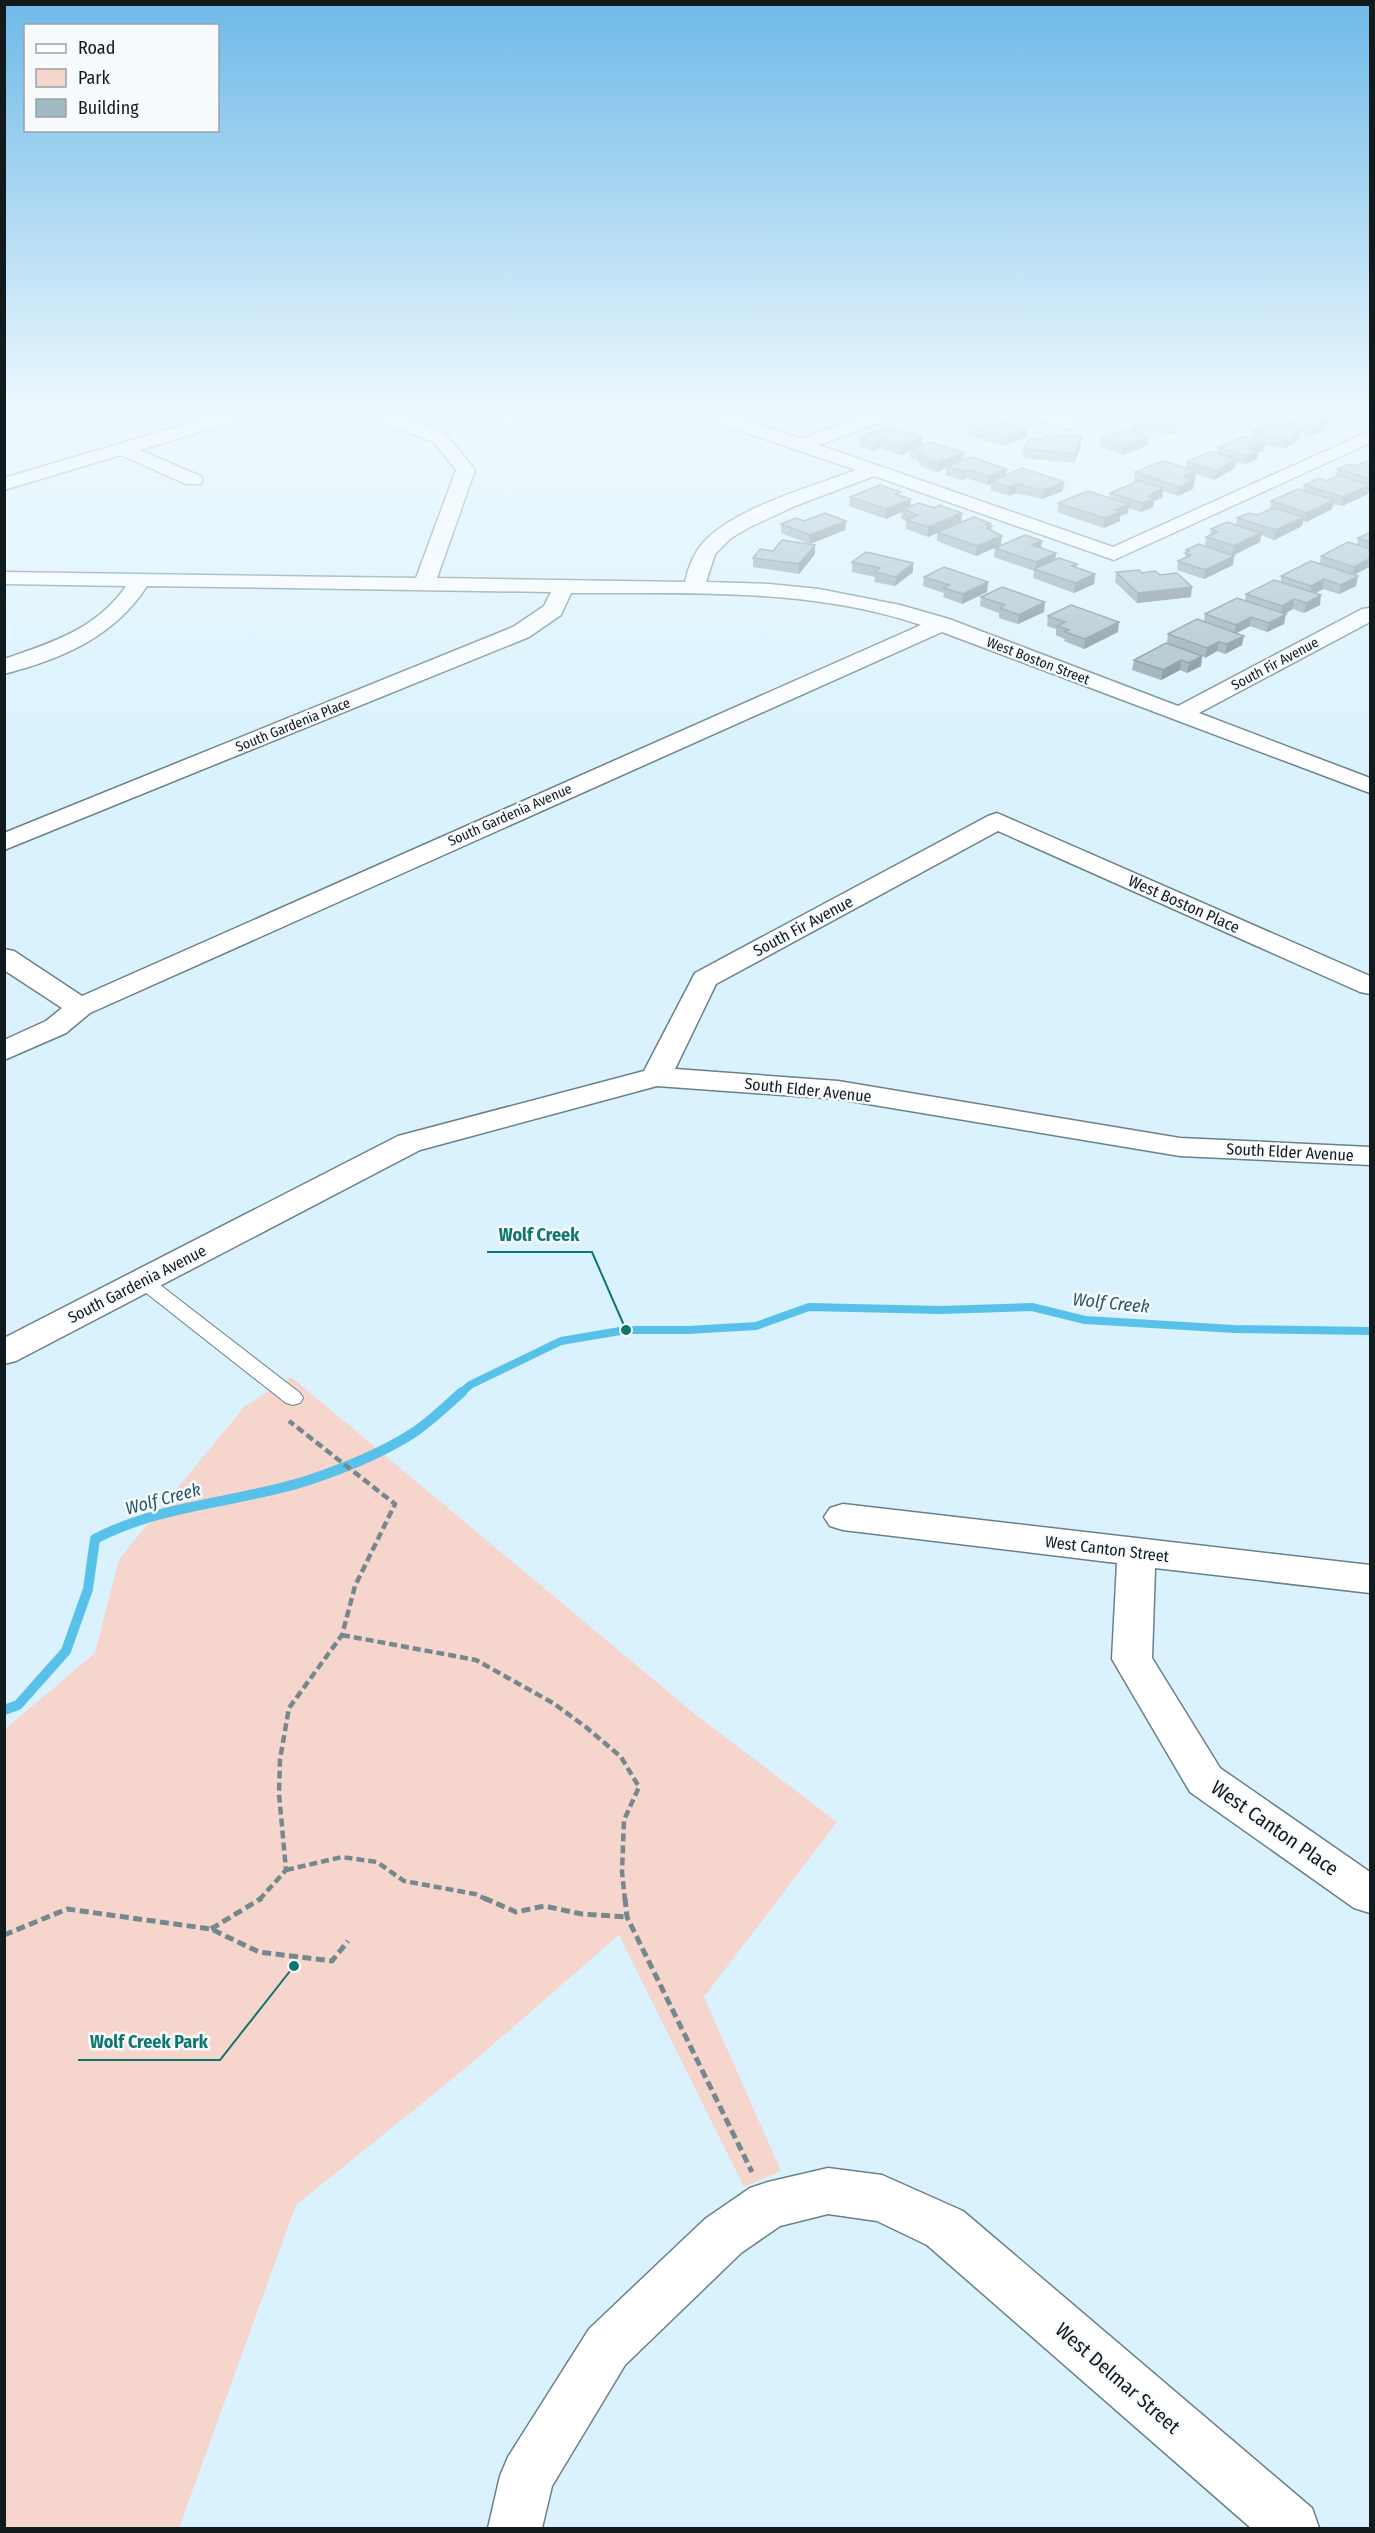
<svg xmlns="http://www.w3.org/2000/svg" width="1375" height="2533" viewBox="0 0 1375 2533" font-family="'Fira Sans Condensed',sans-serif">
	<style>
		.green { fill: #f6d6cc }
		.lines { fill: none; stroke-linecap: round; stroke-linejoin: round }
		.stream-far1 { stroke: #58c1e9; stroke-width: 8 }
		.stream { stroke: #58c1e9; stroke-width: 10 }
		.service-casing { stroke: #6a808a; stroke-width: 2 }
		.minor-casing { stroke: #6a808a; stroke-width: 3 }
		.path-far1 { stroke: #76888f; stroke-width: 4.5; stroke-dasharray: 8 4; stroke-linecap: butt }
		.path { stroke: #76888f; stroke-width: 5; stroke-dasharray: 9 4.5; stroke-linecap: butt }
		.service { fill: #fff; fill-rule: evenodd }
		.minor { fill: #fff; fill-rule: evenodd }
		.wall { fill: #8ba0a9 }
		.shaded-wall { fill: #718289 }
		.building { fill: #a2bac4; stroke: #718289; stroke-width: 1.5 }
		.labels { text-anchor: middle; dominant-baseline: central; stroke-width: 5; stroke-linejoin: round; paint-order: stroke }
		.far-street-label { font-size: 14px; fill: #111a1d; stroke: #f7fbfe }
		.street-label { font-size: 16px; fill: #111a1d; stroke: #f7fbfe }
		.water-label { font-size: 18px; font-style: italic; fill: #2a5668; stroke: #f7fbfe }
		.near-street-label { font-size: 20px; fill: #111a1d; stroke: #f7fbfe }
		.leader { fill: none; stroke: #0f766e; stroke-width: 2 }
		.callout-dot { fill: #0f766e; stroke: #f7fbfe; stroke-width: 2 }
		.callout-label { font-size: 18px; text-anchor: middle; font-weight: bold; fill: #0f766e; stroke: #f7fbfe; stroke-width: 5; stroke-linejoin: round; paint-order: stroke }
	</style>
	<rect width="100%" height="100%" fill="#d9f2fd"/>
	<path class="green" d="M291,1377L696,1715L837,1822L704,1997L781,2171L744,2187L619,1935L467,2067L296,2205L179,2528H5V1729L95,1653L119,1559L245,1406Z"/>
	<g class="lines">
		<path class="stream-far1" d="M460,1394L470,1385L561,1341L626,1330H688L756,1326L809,1307L941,1310L1032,1307L1085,1320L1234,1329L1370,1331"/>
		<path class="stream" d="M4,1710L18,1705L66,1651L88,1589L95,1539C161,1504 239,1503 309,1480C345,1468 382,1453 413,1433C430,1422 446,1406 462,1392"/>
		<defs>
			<path id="service" d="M143,1275L150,1277L300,1393L303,1398L300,1403L293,1405L286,1403L136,1285L133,1281L136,1277Z"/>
			<path id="minor" d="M233,410H262L259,414L140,450L200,476L203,480L200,484H186L121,455L4,490V478Z
				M355,410H382L446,434L475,470L437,578L685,582C688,568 693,555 702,544C733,508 811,487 856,470L690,414L687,410H715L801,439L879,410H906L903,414L819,445L1113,547L1370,431V443L1114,560L874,476L795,506L750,527L731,538L715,554L706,582L769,584L819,589L900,605L949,619L1178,706L1362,609L1370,608V622L1199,713L1370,778V793L942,632L90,1013L66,1033L4,1060V1040L46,1021L62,1008L4,970V949L14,951L82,996L921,625C809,587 688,594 571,593L561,615L529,637L4,850V833L513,627L544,606L551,592L147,586C114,637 62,659 4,674V659C51,643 97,629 126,586L4,584V572L416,578L456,470L434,442L358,414Z
				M1016,410H1044L1075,420L1078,424L1075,428L1069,429L1019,414Z
				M997,813L1370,976V994L1360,992L998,831L716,984L675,1069L838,1081L1180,1138L1370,1147V1165L1180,1156L838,1099L657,1086L420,1150L16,1361L4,1364V1338L398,1136L644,1071L695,973L988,816Z
				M843,1504L1370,1565V1593L1155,1568L1152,1658L1220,1768L1370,1872V1913L1354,1908L1190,1792L1112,1659L1117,1563L843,1530L830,1526L824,1517L830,1508Z
				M828,2168L882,2175L963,2211L1312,2508L1319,2528H1251L927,2245L877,2221L828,2214L780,2226L741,2253L625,2365L552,2486L542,2528H488L500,2476L508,2457L589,2329L705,2219L750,2188L768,2182Z"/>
		</defs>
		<use href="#service" class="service-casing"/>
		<use href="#minor" class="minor-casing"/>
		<path class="path-far1" d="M342,1635L476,1660L553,1703L587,1728L621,1757L639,1787L624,1820L622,1872L625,1900
			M286,1870L342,1857L377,1862L404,1881L475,1894L488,1900
			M259,1900L286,1870L279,1794L280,1759L289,1708L342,1635L355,1586L395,1504L289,1421"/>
		<path class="path" d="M484,1898L516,1912L544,1906L582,1914L627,1917
			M625,1898L627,1917L752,2172
			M211,1929L262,1898
			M4,1935L67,1909L211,1929L259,1952L332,1961L348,1941"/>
		<use href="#service" class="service"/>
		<use href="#minor" class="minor"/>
	</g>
	<path class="wall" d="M755,410H819V417L797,425L755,411Z
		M938,410H995L994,418L1027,428L1026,437L1003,446L968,435V426H969L938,416Z
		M1139,410H1175L1177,425L1176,434L1139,432L1148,445L1123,455L1100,447L1101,439L1131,430V423L1132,414L1138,415Z
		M1291,410H1368L1357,416L1348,413L1331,418L1330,423L1324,425L1323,431L1311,436L1300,433L1299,439L1297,440L1296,443L1283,449L1265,444L1264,451L1258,453L1257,459L1246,464L1236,462L1235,468L1214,480L1196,474L1193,489L1178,496L1163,491L1162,498L1154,501L1153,507L1141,512L1128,508V513L1120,516V521L1104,528L1057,512L1058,503L1110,498V493L1136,482L1134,481L1135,472L1186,468L1187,462L1217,453L1218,447L1252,438L1253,431L1270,424L1266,422L1267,414L1285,413Z
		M859,437H922V445L1006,475L1063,491L1042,499L1016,493L1009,496L991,490V484L988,485L966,478L961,480L946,475V468L937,472L920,466V463H918V460L910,458L911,451L900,455L880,448L873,451L859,446Z
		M1059,437H1082L1081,446L1074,463L1023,458L1024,449L1045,439Z
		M1371,456V489L1369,488L1368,494L1342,506L1333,504L1332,509L1306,522L1303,521L1302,526L1274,540L1261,535L1260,542L1233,555L1234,556L1233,565L1204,579L1177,570L1178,561L1185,558L1186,550L1205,546L1206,537L1210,536L1211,529L1236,525L1237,518L1257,515L1270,509L1271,501L1303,490L1304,485L1327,481L1336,476L1337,469L1355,466L1369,462Z
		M901,496L911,506L961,522L992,526L991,531L1001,545L976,556L937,541V533L928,537L906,529V520L901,519L902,512L886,519L849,506L850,497Z
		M804,521H846L845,530L810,544L815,554L799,574L753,567V558L810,544L781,533V524Z
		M1371,532V569L1367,568L1354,575L1358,576L1356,586L1339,594L1323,589L1315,593L1320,605L1304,613L1293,609L1285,613L1284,624L1267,632L1250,626L1237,633L1242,645L1225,654L1217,651L1205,658L1202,656L1201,666L1187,673L1180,670L1161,680L1132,670L1134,660L1167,643L1168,634L1204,622L1205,614L1245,600L1246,594L1281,582V576L1320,564L1321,556L1357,545L1358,538Z
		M995,548H1041L1055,560L1077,564V568L1095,574L1094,584L1074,593L1033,578L1034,571L994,557Z
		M852,562L913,563V572L895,586L874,582L875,577L852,572Z
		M1116,572L1142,573L1160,575L1191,597L1137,603L1115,582Z
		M924,577L988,582L987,592L962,604L943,597L944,593L923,586Z
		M981,597L1044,612L1018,624L999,618V613L980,606Z
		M1048,616L1118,632L1084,649L1064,641L1065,639L1056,635V629L1047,626Z"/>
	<path class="shaded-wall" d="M814,410H819V417L797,425L798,417Z
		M993,410H995L994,418L972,427L973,418Z
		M1332,410H1348V413L1331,418L1330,423L1324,425L1323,431L1311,436L1313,427L1317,420L1331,414Z
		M1358,410H1368L1357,416Z
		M1027,428L1026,437L1003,446L1004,437Z
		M1301,430L1299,439L1297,440L1296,443L1283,449L1285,440L1294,433Z
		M1149,436L1148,445L1123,455L1124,446Z
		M922,437V446L911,449V451L900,455L901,446Z
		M1082,437L1081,446L1074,463L1075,454Z
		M881,439L880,448L873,451L874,442Z
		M1265,442L1264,451L1258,453L1257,459L1246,464L1247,456L1250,448Z
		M964,452L963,461L947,466L946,468L937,472V463Z
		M1236,459L1235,468L1214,480L1216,471Z
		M967,469L966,478L961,480L962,471Z
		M1007,469L1006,478L992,481L991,484L988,485V476Z
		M1196,471L1193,489L1178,496L1179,487L1183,477Z
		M1064,482L1063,491L1042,499L1043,490Z
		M1017,484L1016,493L1009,496V487Z
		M1370,485L1368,494L1342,506L1343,497Z
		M1163,488L1162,498L1154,501L1153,507L1141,512L1142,503L1148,496Z
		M911,499L910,509H902V512L886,519V509Z
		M1334,500L1332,509L1306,522L1307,513Z
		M1129,504L1128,513L1120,516V521L1104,528L1105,518L1115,510Z
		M962,513L961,522L928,537V527Z
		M1304,517L1302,526L1274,540L1276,530Z
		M846,521L845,530L810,544V535Z
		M1261,533L1260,542L1232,556L1234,546Z
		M1002,536L1001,545L976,556L977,546Z
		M1042,541L1041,550L1032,545Z
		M815,545V554L799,574V564Z
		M1056,553L1055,563L1035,569L1036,562Z
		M1234,556L1233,565L1204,579L1205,570Z
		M1369,559L1367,568L1352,576L1354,567Z
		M913,563V572L895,586L896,577Z
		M1095,574L1094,584L1074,593L1075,583Z
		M1358,576L1356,586L1339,594L1341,585Z
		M1324,579L1323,589L1310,596L1311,586Z
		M988,582L987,592L962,604L963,594Z
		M1192,587L1191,597L1137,603L1138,593Z
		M1321,595L1320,605L1304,613L1306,603Z
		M1294,599L1293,609L1281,616L1282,606Z
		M1045,602L1044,612L1018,624L1019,615Z
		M1286,614L1284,624L1267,632L1269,623Z
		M1251,617L1250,626L1234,634L1236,625Z
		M1119,622L1118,632L1084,649L1085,639Z
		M1244,636L1242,645L1225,654L1227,644Z
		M1219,642L1217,651L1205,658L1207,648Z
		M1202,656L1201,666L1187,673L1189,663Z
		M1181,660L1180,670L1161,680L1163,670Z"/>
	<path class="building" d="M779,410H814L798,417Z
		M949,410H993L973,418Z
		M1139,410H1175L1177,425L1133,424L1132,414L1140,415Z
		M1275,410L1285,413L1291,410H1319L1331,414L1317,420L1324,422L1313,427L1267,414Z
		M992,417L1027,428L1004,437L968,426Z
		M1273,422L1301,430L1294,433L1298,434L1285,440L1253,431Z
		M888,426L922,437L901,446L881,439L874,442L859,437Z
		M1127,429L1149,436L1124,446L1101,439Z
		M1060,435L1082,437L1075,454L1024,449L1029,438L1045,439L1047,436L1059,437Z
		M1244,436L1265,442L1250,448L1258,451L1247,456L1218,447Z
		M930,442L964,452L937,463L921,457L925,456L919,454L922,452L911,449Z
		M1211,451L1236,459L1216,471L1187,462Z
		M971,457L1007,469L988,476L967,469L962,471L947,466Z
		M1163,461L1196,471L1183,477L1194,480L1179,487L1135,472Z
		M1366,461L1371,462V479L1337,469L1348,464L1355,466Z
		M1022,468L1064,482L1043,490L1017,484L1009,487L992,481Z
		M1338,475L1370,485L1343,497L1304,485L1319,478L1327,481Z
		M1139,481L1163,488L1148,496L1154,498L1142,503L1110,493Z
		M880,485L901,492L895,494L911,499L886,509L850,497Z
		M1298,489L1334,500L1307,513L1271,501Z
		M1088,491L1129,504L1115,510L1121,511L1105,518L1058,503Z
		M919,503L934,508L939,505L962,513L928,527L906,520L918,515L902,509Z
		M1273,508L1304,517L1276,530L1237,518L1249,513L1257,515Z
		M825,513L846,521L810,535L781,524L796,518L804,521Z
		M974,517L990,523L986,524L992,526L987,528L1002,536L977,546L937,532Z
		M1227,522L1261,533L1234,546L1206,537L1218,532L1211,529Z
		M1371,532V542L1358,538Z
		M1025,535L1042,541L1032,545L1056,553L1036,562L995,548Z
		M782,540L815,545L799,564L753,558L760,549L773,551Z
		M1348,542L1371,549V559H1369L1354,567L1321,556Z
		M1199,544L1234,556L1205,570L1178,561L1191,555L1185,553L1189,551L1186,550Z
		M866,552L913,563L896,577L875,572L880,568L852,562Z
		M1059,558L1077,564L1072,566L1095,574L1075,583L1034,569Z
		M1311,561L1358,576L1341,585L1324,579L1311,586L1281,576Z
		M944,567L988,582L963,594L944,588L949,585L924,577Z
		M1139,570L1142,573L1155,571L1160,575L1177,573L1192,587L1138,593L1116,572Z
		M1274,580L1321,595L1306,603L1294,599L1282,606L1246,594Z
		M1002,587L1045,602L1019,615L1000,608L1005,605L981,597Z
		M1237,598L1286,614L1269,623L1251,617L1236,625L1205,614Z
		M1071,605L1119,622L1085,639L1065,632L1069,630L1057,626L1065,622L1048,616Z
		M1197,619L1244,636L1227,644L1219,642L1207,648L1168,634Z
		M1166,643L1202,656L1189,663L1181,660L1163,670L1134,660Z"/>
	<linearGradient id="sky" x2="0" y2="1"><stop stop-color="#6eb9e8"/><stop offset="0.54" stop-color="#eef9fe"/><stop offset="1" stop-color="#eef9fe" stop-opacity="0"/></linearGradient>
	<rect width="1375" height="765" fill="url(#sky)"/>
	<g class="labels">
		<g class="far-street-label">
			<text transform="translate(1038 661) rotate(21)">West Boston Street</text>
			<text transform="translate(1275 664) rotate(-28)">South Fir Avenue</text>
			<text transform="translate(293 725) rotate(-22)">South Gardenia Place</text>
			<text transform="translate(510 815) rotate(-24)">South Gardenia Avenue</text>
		</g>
		<g class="street-label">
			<text transform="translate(1184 904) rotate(24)">West Boston Place</text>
			<text transform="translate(803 926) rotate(-28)">South Fir Avenue</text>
			<text transform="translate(808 1090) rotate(6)">South Elder Avenue</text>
			<text transform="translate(1290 1152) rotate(3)">South Elder Avenue</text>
			<text transform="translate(137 1284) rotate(-27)">South Gardenia Avenue</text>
			<text transform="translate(1107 1549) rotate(7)">West Canton Street</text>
		</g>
		<g class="water-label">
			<text transform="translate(1111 1303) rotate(6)">Wolf Creek</text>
			<text transform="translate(163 1499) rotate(-15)">Wolf Creek</text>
		</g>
		<g class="near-street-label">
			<text transform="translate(1275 1828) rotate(35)">West Canton Place</text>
			<text transform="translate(1118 2378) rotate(41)">West Delmar Street</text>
		</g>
	</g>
	<path class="leader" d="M626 1330L592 1252H487M294 1966L220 2060H78"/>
	<g class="callout-dot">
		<circle cx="626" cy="1330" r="6"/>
		<circle cx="294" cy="1966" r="6"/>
	</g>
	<g class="callout-label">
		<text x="539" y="1241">Wolf Creek</text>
		<text x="149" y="2048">Wolf Creek Park</text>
	</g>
	<rect width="1375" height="2533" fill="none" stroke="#111a1d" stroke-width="12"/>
	<rect x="24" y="24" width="195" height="108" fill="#f7fbfe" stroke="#9ba1a4" stroke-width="1.5"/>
	<rect x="36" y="44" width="30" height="9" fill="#ffffff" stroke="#9ba1a4" stroke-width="1.5"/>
	<text x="78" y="54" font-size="18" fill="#111a1d">Road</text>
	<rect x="36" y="69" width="30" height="18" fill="#f6d6cc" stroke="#9ba1a4" stroke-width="1.5"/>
	<text x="78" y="84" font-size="18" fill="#111a1d">Park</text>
	<rect x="36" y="99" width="30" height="18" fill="#a2bac4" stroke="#9ba1a4" stroke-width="1.5"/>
	<text x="78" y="114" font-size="18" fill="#111a1d">Building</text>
</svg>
